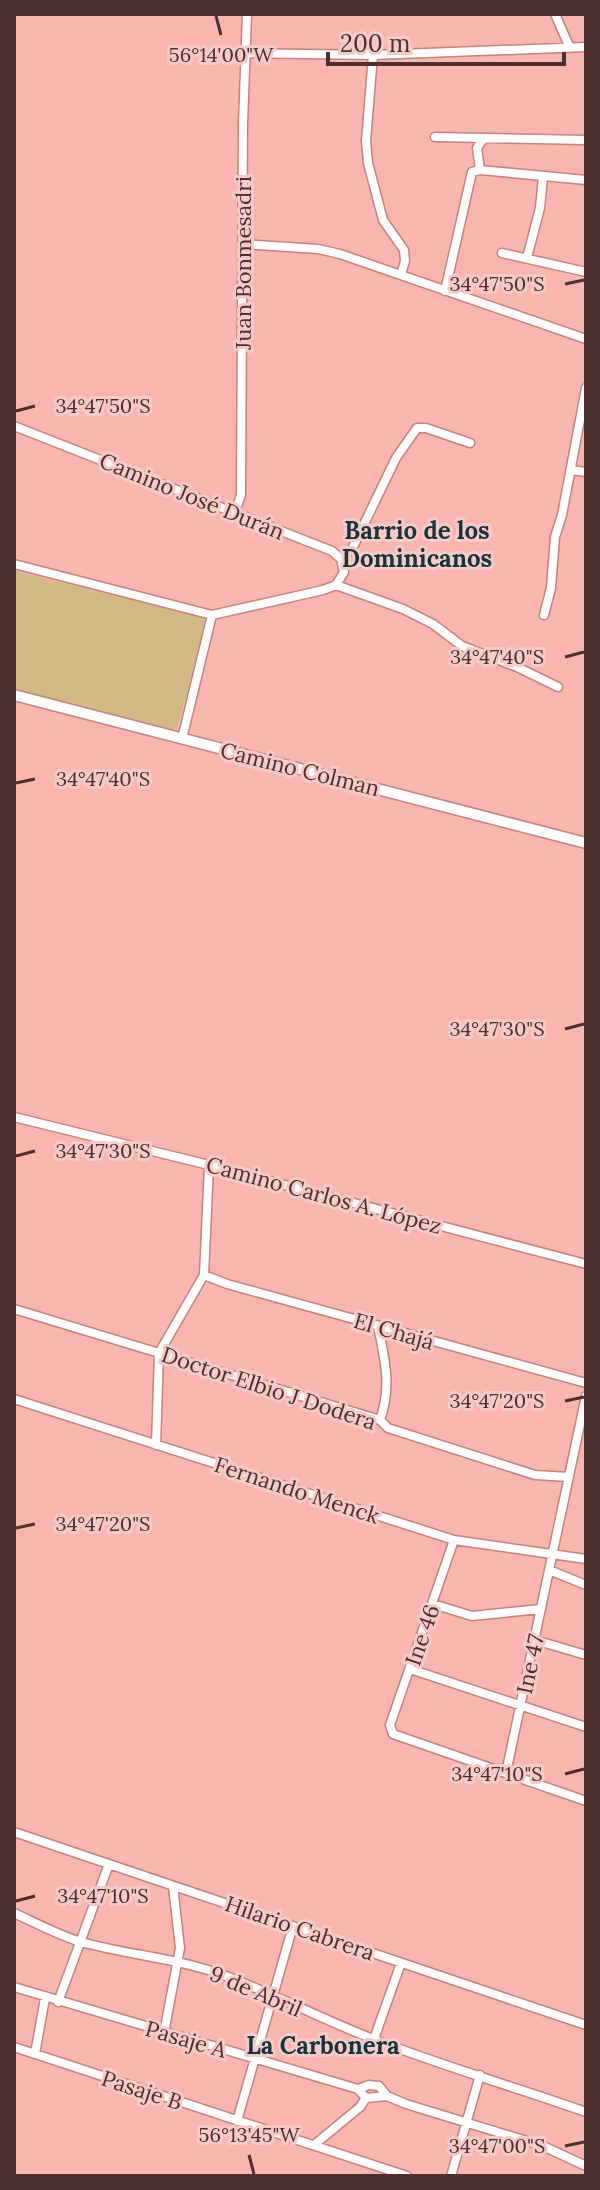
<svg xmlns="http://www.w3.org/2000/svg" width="600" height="2190" viewBox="0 0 600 2190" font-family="Lora,serif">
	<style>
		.green { fill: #d3b984 }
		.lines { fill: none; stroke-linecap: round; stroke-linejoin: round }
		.minor-casing { stroke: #c3827c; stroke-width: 11 }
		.tertiary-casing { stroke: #c3827c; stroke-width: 13 }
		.minor { stroke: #fff; stroke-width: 8 }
		.tertiary { stroke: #fff; stroke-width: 10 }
		.ticks { fill: none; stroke: #4b302d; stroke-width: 3 }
		.labels { text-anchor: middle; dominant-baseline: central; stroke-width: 6; stroke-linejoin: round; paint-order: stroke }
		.street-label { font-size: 22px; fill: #4b302d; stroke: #f6cbc7 }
		.neighbourhood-label { font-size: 24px; font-weight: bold; fill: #14363a; stroke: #f6cbc7 }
		.ticks-label { font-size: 20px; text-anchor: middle; fill: #4b302d; stroke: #f6cbc7; stroke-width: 6; stroke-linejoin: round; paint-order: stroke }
	</style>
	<rect width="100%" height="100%" fill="#fbb5af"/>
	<path class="green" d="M14,571L203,617L206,629L177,728L167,730L14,691Z"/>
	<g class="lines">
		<defs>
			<path id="minor" d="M555,14L570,48
				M246,53L373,55L586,47
				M373,55L366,141L368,163L383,220L404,250L405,261L401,275
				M435,137L586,140
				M480,170L477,148L484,138
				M242,244L318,249L340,254L586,339
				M502,253L586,272
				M527,258L540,208L543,177
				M445,291L472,172L480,170L586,180
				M14,426L332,551L341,559L344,572L336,585L323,590L212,615L14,564
				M571,470L586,472
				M235,512L241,495L243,124L247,14
				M341,559L352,549L396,458L417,428H426L470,443
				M336,585L403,609L433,624L462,646L517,667L558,687
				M544,615L551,588L555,537L562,515L586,388
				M182,739L212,615
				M14,1117L209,1165L586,1264
				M204,1275L227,1284L586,1383
				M14,1309L380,1420L388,1428L535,1475L569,1477
				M378,1326C385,1361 392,1386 380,1420
				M14,1399L454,1540L586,1559
				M156,1445L159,1353L204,1275L209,1165
				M454,1540L390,1725L393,1734L586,1801
				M549,1570L586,1585
				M433,1604L472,1616L541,1609
				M535,1640L586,1655
				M410,1669L586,1727
				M506,1773L586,1396
				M14,1832L586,2025
				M14,1913C36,1923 58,1935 81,1942C128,1955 177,1958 223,1975C274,1994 322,2019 373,2039C443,2066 515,2087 586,2112
				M14,1987L358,2089L366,2098L387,2096
				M58,2002L109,1864
				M164,2033L180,1948L173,1886
				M374,2039L401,1963
				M14,2047L407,2176
				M35,2054L45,1998
				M358,2089L369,2085L379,2086L387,2096L406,2104L543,2146L586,2166
				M237,2121L293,1926
				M314,2145L360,2107L366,2098
				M451,2176L480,2075"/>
			<path id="tertiary" d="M14,695L586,843"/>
		</defs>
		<use href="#minor" class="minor-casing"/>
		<use href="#tertiary" class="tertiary-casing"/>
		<use href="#minor" class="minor"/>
		<use href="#tertiary" class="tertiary"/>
	</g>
	<path class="ticks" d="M216,16L221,35M565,284L584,280M16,411L35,406M565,657L584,652M16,783L35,779M565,1029L584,1024M16,1156L35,1151M565,1401L584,1397M16,1528L35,1524M565,1774L584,1769M16,1901L35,1896M565,2146L584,2142M249,2155L254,2174"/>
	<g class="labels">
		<g class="street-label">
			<text transform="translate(243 263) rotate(-90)">Juan Bonmesadri</text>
			<text transform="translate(192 496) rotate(22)">Camino José Durán</text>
			<text transform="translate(300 769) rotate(14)">Camino Colman</text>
			<text transform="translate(324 1195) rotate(15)">Camino Carlos A. López</text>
			<text transform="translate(394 1331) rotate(16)">El Chajá</text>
			<text transform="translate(269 1388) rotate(18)">Doctor Elbio J Dodera</text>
			<text transform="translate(297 1490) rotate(18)">Fernando Menck</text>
			<text transform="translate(422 1635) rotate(-71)">Ine 46</text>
			<text transform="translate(530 1664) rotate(-78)">Ine 47</text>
			<text transform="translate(300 1928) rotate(19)">Hilario Cabrera</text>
			<text transform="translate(256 1991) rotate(23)">9 de Abril</text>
			<text transform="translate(186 2039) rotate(16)">Pasaje A</text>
			<text transform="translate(142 2090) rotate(18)">Pasaje B</text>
		</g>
		<g class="neighbourhood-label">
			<text x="417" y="530">Barrio de los<tspan x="417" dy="28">Dominicanos</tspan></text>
			<text x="323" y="2045">La Carbonera</text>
		</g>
	</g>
	<g class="ticks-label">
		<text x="221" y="62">56°14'00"W</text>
		<text x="497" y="291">34°47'50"S</text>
		<text x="103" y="413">34°47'50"S</text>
		<text x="497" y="664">34°47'40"S</text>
		<text x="103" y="786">34°47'40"S</text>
		<text x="497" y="1036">34°47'30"S</text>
		<text x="103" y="1158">34°47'30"S</text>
		<text x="497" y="1408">34°47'20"S</text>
		<text x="103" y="1531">34°47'20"S</text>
		<text x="497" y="1781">34°47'10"S</text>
		<text x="103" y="1903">34°47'10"S</text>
		<text x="249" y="2142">56°13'45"W</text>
		<text x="497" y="2153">34°47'00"S</text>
	</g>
	<rect width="600" height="2190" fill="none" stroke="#4b302d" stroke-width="32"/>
	<path d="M328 52v12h236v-12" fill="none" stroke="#4b302d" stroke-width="4"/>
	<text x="340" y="52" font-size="24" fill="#4b302d" stroke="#f6cbc7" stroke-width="6" paint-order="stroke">200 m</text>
</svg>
